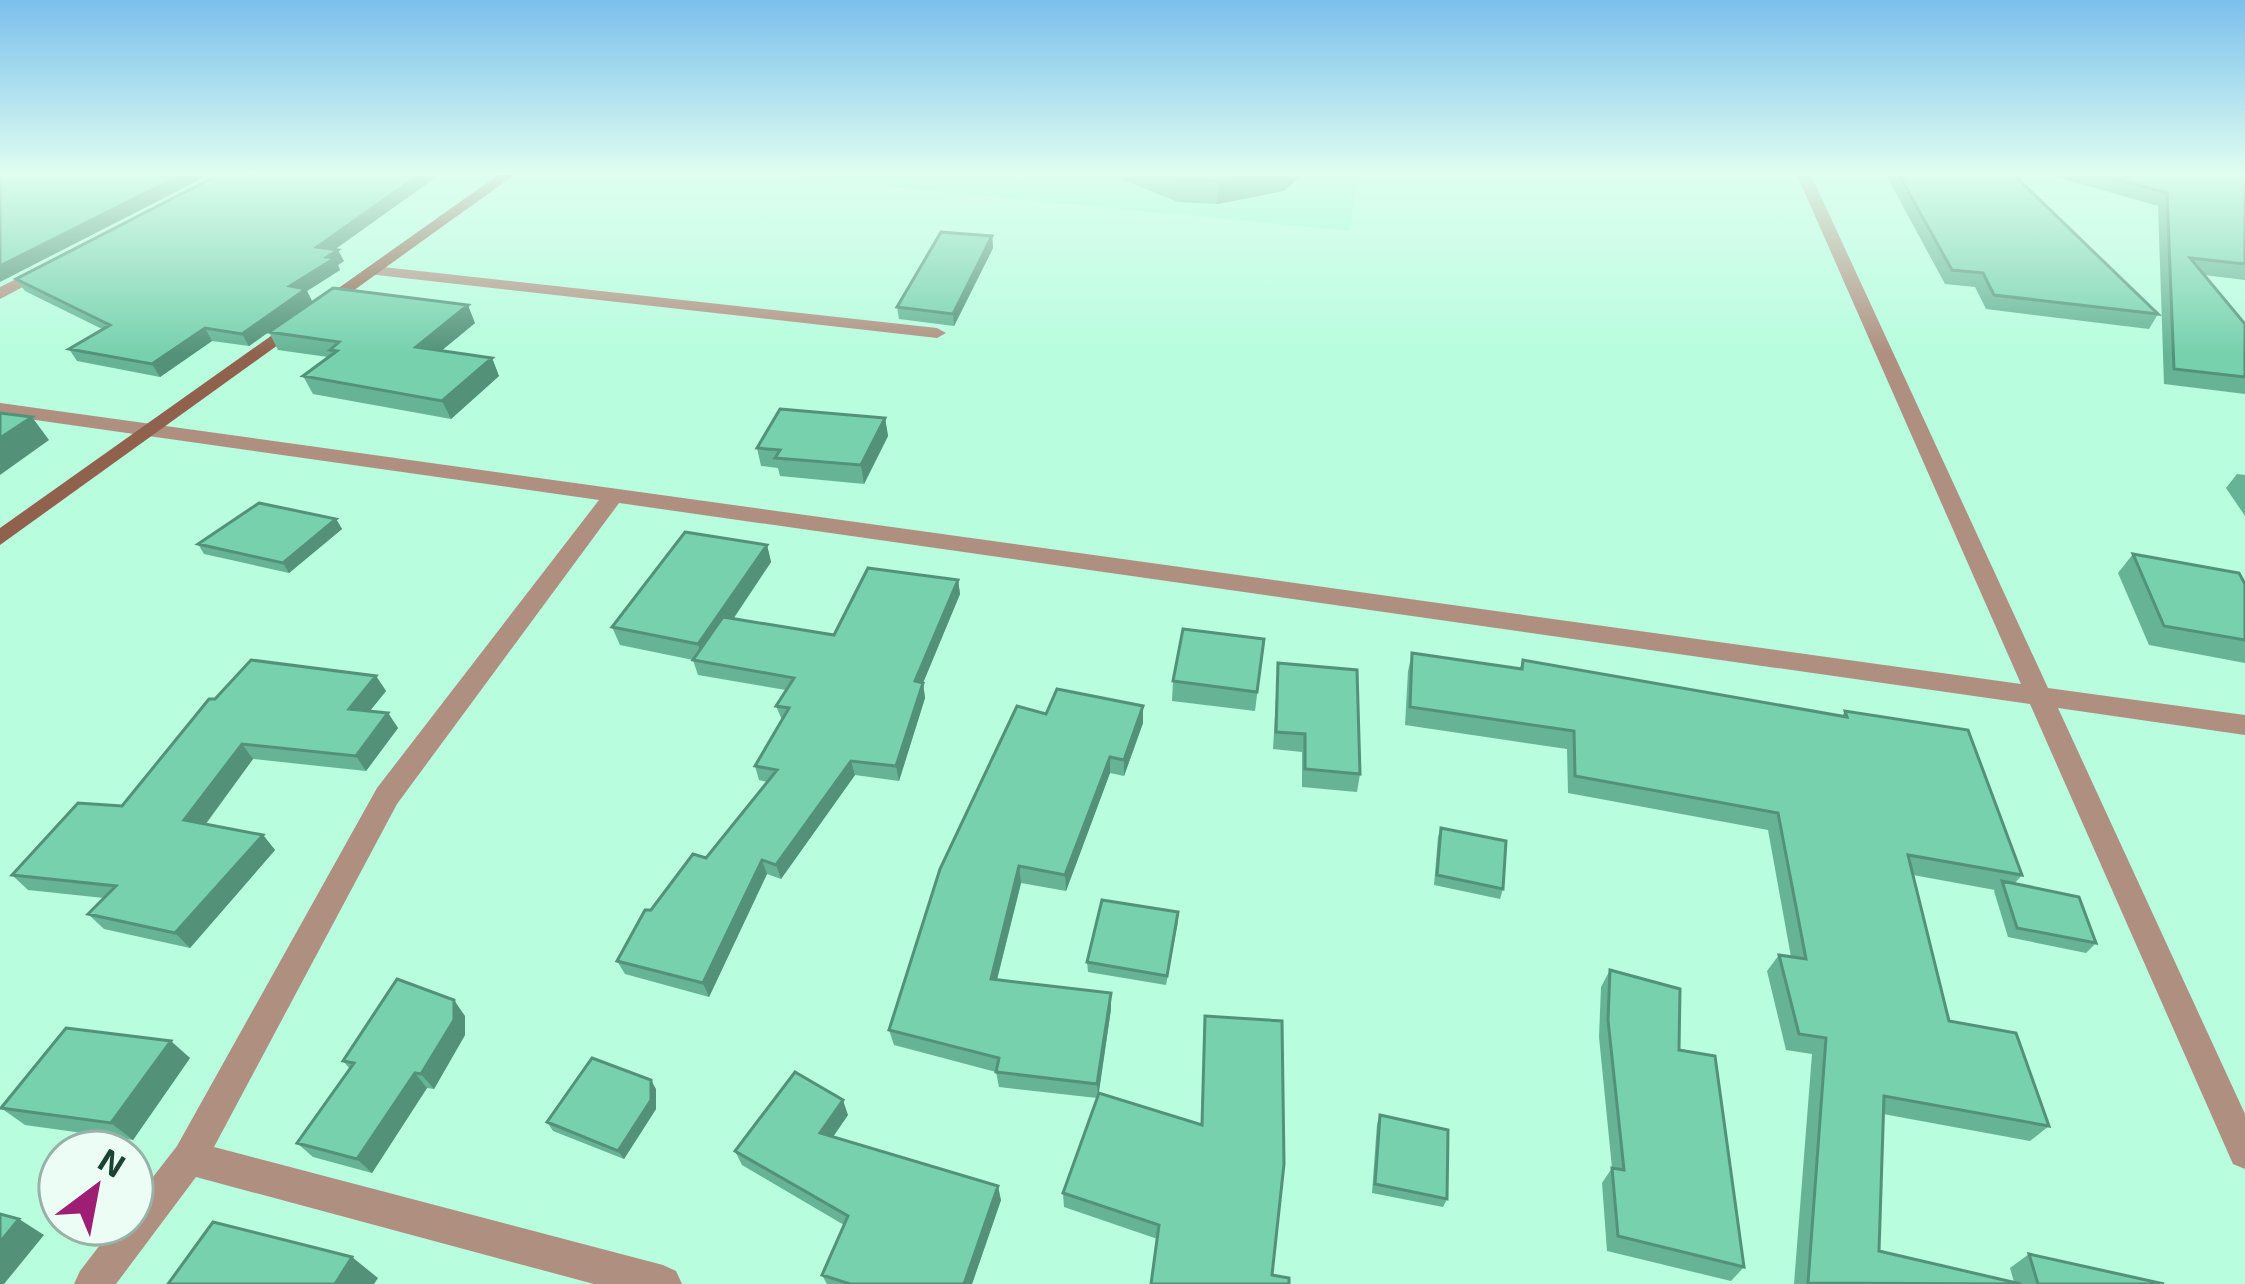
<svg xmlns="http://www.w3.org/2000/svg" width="2245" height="1284" viewBox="0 0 2245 1284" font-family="'Exo 2',sans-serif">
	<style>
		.built { fill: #97fcd2 }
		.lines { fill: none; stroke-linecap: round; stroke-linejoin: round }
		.street { fill: #af8f80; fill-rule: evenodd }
		.secondary { fill: #90624d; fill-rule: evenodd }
		.wall { fill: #66b495 }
		.shaded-wall { fill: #539279 }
		.building { fill: #77d1ad; stroke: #539279; stroke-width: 3 }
	</style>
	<rect width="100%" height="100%" fill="#b7fdde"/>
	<path class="built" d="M767,175H1359L1349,231Z"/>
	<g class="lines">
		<path class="street" d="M1797,175H1811L2048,688L2245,715V735L2058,708L2245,1114V1169L2233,1164L2030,704L619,503L397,804L214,1147L663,1265L676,1271L682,1284H594L196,1177L116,1284H74L80,1271L116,1224H132V1204L177,1146L377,788L599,500L0,415V403L2021,684Z
			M374,266L937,328L946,333L937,338L368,274L366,271Z
			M39,268L53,271L0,299V287Z"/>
		<path class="secondary" d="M498,175H514L0,545V528Z"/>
	</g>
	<path class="wall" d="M218,175H439L335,249L344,261L338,265L340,270L307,291L312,301L249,346L212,341L160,377L77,361L69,349L102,329L25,291L16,279Z
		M1120,175H1303L1283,191L1217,204L1178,202L1123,180Z
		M1886,175H2014L2158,314L2149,329L1986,309L1975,287L1945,284Z
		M2049,175H2245V280L2204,275L2245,324V394L2164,384L2158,206Z
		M992,236L993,248L954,326L899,319L897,307Z
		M475,323L441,351L492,358L499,376L451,419L313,394L303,376L328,357L278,350L269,332Z
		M885,418L888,436L864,484L780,476L778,468L761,466L757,448Z
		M2237,474L2245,475V516L2226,488Z
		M336,519L342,529L289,573L204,554L198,544Z
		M767,545L771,562L734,618L834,635L958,580L960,594L923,683L925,698L899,781L855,775L781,879L767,874L709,997L625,974L617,961L651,910L706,858L767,782L759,780L755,766L782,720L776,706L786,690L698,675L693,660L620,645L612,627Z
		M2133,554L2245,584V663L2149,645L2118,573Z
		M1264,639L1255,711L1172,701L1173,681Z
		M1412,653L1520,668L1523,660L1842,716L1845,711L2022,875L2014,884L2096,943L2086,953L2008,937L1994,891L1995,890L1913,875L1949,1021L2049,1126L2030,1141L1883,1114L1879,1251L2014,1282L2010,1268L2029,1254L2164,1284H1794L1812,1054L1786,1050L1767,971L1779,955L1791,957L1768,830L1568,793L1567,749L1405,725L1408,671Z
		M1278,663L1360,774L1357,792L1302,787V752L1273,749Z
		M376,676L386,691L370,711L388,713L398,728L366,771L253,759L206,824L263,835L275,850L190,948L104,929L88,914L104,898L28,890L12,875L122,806Z
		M1046,714L1143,723L1124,776L1110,773L1066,891L1021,883L997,980L1111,1009L1098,1096L1201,1125L1205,1016L1272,1275L1289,1284L1064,1207L1063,1193L1097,1098L999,1087L996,1072L894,1045L889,1030Z
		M1441,828L1503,889L1500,899L1434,885L1438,837Z
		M1178,922L1166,985L1088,972L1087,962Z
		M1610,970L1679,1050L1744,1267L1731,1281L1607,1251L1602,1183L1612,1168L1599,1037L1601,987Z
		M465,1016V1035L434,1089L427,1088L372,1173L313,1157L297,1143L350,1069L343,1061Z
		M190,1058L133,1140L25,1125L1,1108Z
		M656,1089V1109L624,1159L553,1131L547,1122Z
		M848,1115L833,1137L1001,1200L972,1284H827L822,1275L844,1225L742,1165L735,1151Z
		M1380,1115L1447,1199L1443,1207L1372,1193L1377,1124Z"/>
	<path class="shaded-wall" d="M181,175H209L0,282V266Z
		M419,175H439L323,258L317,247Z
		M1253,175H1303L1283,191L1217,204L1218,181Z
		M992,236L993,248L954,326L953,314Z
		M338,250L344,261L338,265L340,270L307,291L312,301L249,346L242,334L290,286Z
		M468,305L475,323L424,365L416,347Z
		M205,328L212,341L160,377L152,364Z
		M492,358L499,376L451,419L442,401Z
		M32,417L49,440L0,475V438Z
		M885,418L888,436L864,484L861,465Z
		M336,519L342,529L289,573L283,563Z
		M767,545L771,562L704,662L698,644Z
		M958,580L960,594L923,683L925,698L899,781L896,766L915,681Z
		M376,676L386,691L359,724L349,709Z
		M1143,706V723L1124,776V760Z
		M388,713L398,728L366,771L356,756Z
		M242,744L253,759L197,835L184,820Z
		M1110,757V773L1066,891L1065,875Z
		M851,761L855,775L781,879L776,865Z
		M263,835L275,850L190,948L175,933Z
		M762,860L767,874L709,997L703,983Z
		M1019,866L1021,883L993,995L991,979Z
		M1111,993V1009L1098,1099L1097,1084Z
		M454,1000L465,1016V1035L434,1089L421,1074Z
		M171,1041L190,1058L133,1140L111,1123Z
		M415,1073L427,1088L372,1173L357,1159Z
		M651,1080L656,1089V1109L624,1159L618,1151Z
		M843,1100L848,1115L825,1148L820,1133Z
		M998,1186L1001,1200L972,1284H964Z
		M19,1219L44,1235L4,1284H0V1242Z
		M352,1257L378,1278L374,1284H335Z"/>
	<path class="building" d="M0,175H181L0,266Z
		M218,175H419L317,247L338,250L327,257L335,258L290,286L306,289L242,334L205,328L152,364L69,349L110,325L16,279Z
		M1169,175H1253L1218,181L1179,179Z
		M1899,175H2014L2158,314L1994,295L1983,273L1952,270Z
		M2102,175H2245V264L2190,258L2245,324V377L2174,369L2167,193Z
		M941,232L992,236L953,314L897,307Z
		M333,288L468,305L416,347L492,358L442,401L303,376L337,351L330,350L339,342L269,332Z
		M780,409L885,418L861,465L775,458L780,450L757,448Z
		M0,413L32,417L0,438Z
		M259,503L336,519L283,563L198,544Z
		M685,532L767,545L698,644L612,627Z
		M2133,554L2239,573L2245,584V640L2164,626Z
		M868,568L958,580L915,681L923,683L896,766L851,761L776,865L762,860L703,983L617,961L645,910H651L693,854L706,858L777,770L755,766L789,708L776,706L794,678L693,660L723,617L834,635Z
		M1183,629L1264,639L1257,692L1173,681Z
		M1412,653L1522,669L1523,660L1847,717L1845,711L1968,730L2022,875L1908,855L1949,1021L2016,1033L2049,1126L1884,1096L1879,1251L2021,1284L1808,1283L1826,1038L1799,1034L1779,955L1806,959L1778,813L1575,776L1574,731L1410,707Z
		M251,660L376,676L349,709L388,713L356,756L242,744L184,820L263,835L175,933L88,914L116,886L12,875L78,803L122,806L209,699H215Z
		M1278,663L1357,670L1360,774L1305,769V734L1276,732Z
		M1057,689L1143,706L1124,760L1110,757L1065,875L1019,866L991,979L1111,993L1097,1084L996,1072L999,1058L889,1030L940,869L1017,706L1046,714Z
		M1441,828L1506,841L1503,889L1437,875Z
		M2002,881L2079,897L2096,943L2017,928Z
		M1102,900L1178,912L1167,976L1087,962Z
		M1610,970L1680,989L1679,1050L1715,1056L1744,1267L1618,1236L1612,1168L1624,1170L1608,1020Z
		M397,979L454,1000V1020L421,1074L415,1073L357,1159L297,1143L354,1063L343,1061Z
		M1205,1016L1282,1021L1284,1164L1272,1275L1289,1278V1284H1151L1159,1225L1063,1193L1099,1093L1202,1125Z
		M66,1028L171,1041L111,1123L1,1108Z
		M592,1058L651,1080V1100L618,1151L547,1122Z
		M795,1072L843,1100L820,1133L998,1186L964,1284H850L822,1275L848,1216L735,1151Z
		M1380,1115L1448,1130L1447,1199L1375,1184Z
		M0,1214L19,1219L0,1242Z
		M213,1222L352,1257L335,1284H168Z
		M2029,1254L2164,1284H2038Z"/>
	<linearGradient id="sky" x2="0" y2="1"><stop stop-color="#7bc0ed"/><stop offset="0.49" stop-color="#dffef0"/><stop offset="1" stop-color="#dffef0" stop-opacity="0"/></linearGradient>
	<rect width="2245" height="354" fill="url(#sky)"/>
	<g transform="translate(96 1188) rotate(32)"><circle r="57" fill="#ecfdf5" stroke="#99b2a7" stroke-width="3"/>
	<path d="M0-9L21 45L0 30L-21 45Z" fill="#9d1e72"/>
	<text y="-18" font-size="33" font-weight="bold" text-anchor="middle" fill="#1c4233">N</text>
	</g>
</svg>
